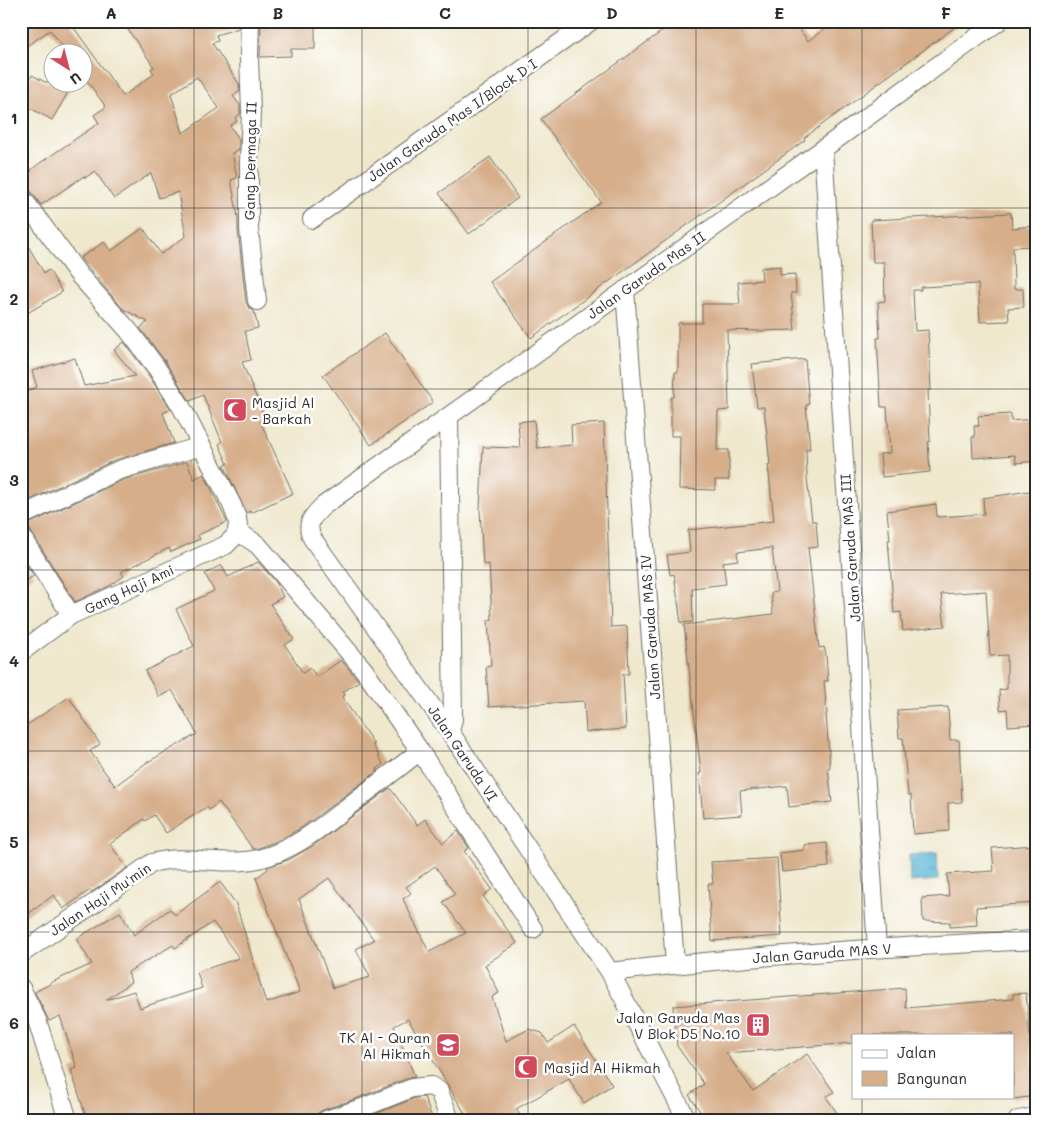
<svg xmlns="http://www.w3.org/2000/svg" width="1057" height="1141" viewBox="0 0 1057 1141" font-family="Mali,sans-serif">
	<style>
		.water { fill: url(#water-ripples); stroke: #417080 }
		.building { fill: #d6ae8a; fill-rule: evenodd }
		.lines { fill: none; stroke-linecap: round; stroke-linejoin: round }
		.street-casing { stroke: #706d64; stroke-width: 20 }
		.street { stroke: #fff; stroke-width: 18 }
		.grid { fill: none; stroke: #2b2b2b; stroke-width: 1; stroke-opacity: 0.55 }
		.labels { text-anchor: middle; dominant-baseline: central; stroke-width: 5; stroke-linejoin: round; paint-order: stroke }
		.street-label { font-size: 14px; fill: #2b2b2b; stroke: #fff }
		.poi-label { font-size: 14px; fill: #2b2b2b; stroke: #fff; text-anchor: start }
		.neatline { fill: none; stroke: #2b2b2b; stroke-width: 2 }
		.grid-label { font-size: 16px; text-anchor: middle; font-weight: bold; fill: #2b2b2b }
	</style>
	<defs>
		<pattern id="water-ripples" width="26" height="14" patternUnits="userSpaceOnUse" patternTransform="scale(1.25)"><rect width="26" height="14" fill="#57b5d5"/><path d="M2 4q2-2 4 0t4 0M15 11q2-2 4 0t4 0" fill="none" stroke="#4893ad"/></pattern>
	</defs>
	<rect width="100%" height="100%" fill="#fff"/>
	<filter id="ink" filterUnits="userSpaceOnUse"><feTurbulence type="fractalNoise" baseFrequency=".02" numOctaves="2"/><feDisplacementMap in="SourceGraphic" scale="10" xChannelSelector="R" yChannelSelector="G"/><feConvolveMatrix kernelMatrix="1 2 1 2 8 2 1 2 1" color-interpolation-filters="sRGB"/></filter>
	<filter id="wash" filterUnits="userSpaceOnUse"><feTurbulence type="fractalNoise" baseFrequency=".0096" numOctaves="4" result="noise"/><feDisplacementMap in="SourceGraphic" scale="20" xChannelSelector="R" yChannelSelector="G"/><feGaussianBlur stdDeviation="1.12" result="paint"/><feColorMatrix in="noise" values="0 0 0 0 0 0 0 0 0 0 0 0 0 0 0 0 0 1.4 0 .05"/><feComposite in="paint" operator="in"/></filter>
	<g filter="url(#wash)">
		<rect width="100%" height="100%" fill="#efe8cd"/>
		<path class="water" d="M937,853L938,880L910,882L909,855Z"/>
		<g id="blocks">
			<path class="building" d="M21,21H69L123,96L154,74L151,69L154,67L122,21H239V28L216,35L218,41L212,43L239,84L240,91L233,96L240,105V114L235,118L237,121L230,126L239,139V149L232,153L237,178L231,180L238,217V230L246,302L249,308L254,311L258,328L245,331L251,360L242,362L265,419L260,421L293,493L251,513L250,511L246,513L224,465L228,464L219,444L222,442L203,395L190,401L165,361L140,328L148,322L123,309L80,258L104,242L111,251L143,228L161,254L186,236L178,192L159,198L151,173L114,199L95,171L85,178L84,176L41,205L22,179L32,171L31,170L40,163L99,123L94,115L106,107L82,74V52H67L50,30L21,50ZM197,77L219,108L183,133L171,94Z
				M261,21H315V49H291V56L260,57Z
				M676,21H793L808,41L835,21H963L804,138L805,140L531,338L490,282L601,202L541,119Z
				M32,75L45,82H74L52,120L21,103V94Z
				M490,157L518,198L469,234L439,193Z
				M1011,213L1012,228L1033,226L1034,246L1013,247L1014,289H1023L1024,307L1008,308L1009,321L980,322L978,284L921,287V290H913L915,331L928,330L931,390H928L930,442H928L930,472L882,477L880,454L890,453L887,407H881L877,338H880L878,302L885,301L884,262H873L871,220Z
				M21,234L44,273L49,270L62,292L21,317Z
				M780,266V275L795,274L796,293H791L795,330L759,331L727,330L729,410L718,411L717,450H729V480H715V490L679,489L680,436H671V397H674L675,372H678V323H702V304H740L738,282L762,280L761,268Z
				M385,333L433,402L371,445L323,375Z
				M124,342L147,373L171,409L163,413L174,443L115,460L21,504V394L37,387L32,371L75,358L84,386L135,376L114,350Z
				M805,359L809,405H806L810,449H806L807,478L812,521H816L818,547L808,548L819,648L824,647L826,655L828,681H824L827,714H826L830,767L828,768L832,802L789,807L787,786L740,791L742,815L703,818L699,773H701L684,625L773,614L771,593L777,592L772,548L737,552L738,560L723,562L726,584L692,588L693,622L681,623L674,574L670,575L667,555L690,552L688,530L774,521L768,465H770L764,407H757L752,364Z
				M1011,414V421L1034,419L1036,461L1016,463L1015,455L973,458L972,437H975L974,426H979L978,416Z
				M534,420L537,448L572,445L571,425L604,423L611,627L627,626L629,674H623L626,729L586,732L584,701L489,707L486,667L491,666L488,620L492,619L489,564L483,565L480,509L483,447L520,448L518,422Z
				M187,462L194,479L204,474L227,522L198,535L200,539L171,552L169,548L121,572L124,576L111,585L75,602L30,530L24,526L123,480Z
				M1036,490V724L1008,726L1007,709L1000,710L999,690L1007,689V655L990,656L986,591L941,594L945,626L903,631L901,612L894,613L888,540H890L887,511L936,504L937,517L984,514L983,498Z
				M21,556L34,576L21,583Z
				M258,562L276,582L283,597L270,604L294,639L285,645L303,673L310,668L317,677L341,660L359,681L343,692L345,695L342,697L374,744L373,745L383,764L377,769L378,771L301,828L279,840L256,849H253L219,802L209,810L207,807L166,833L154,815L145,821L144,819L110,844L127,868L92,892L90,890L63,909L54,895L21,919V729L69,697L100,744L90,751L115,786L146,763L197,734L172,690L159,697L145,671L194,646L176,609L214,591L205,574L221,565L228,577Z
				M948,707L950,740H959L962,802L948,803L949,831L913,834L911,795H908L903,738H899L897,710Z
				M390,788L417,825L425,819L443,843L458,831L469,848L464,851L492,889L483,896L517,943L485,965L499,993L492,997L506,1041L529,1029L542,1033L548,1043L574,1026L612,1085L584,1103L569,1079L516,1109L523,1120H469L408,1019L394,1026L415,1077L408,1078L358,1098L323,1110L318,1113L316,1120H87L71,1070L77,1068L60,1016L49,1021L35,992L50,984V983L92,964L76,939L120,912L134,935L170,909L175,915L220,882L236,904L266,1003L300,992L256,878L268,869L267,867L288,860L313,846ZM435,866L455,894L443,902L466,933L429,952L403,899L411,893L406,887ZM329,878L374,940L356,949L370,977L333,988L299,899ZM213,922L239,958L197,972L202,988L140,1008L134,991L106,1000L131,982L128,972L173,945L175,948Z
				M827,843L829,867L782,872L780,853L805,850V845Z
				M1036,845V903L976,907L977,925L950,927V922L923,921L922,898L949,896L947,874L994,871L992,848Z
				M777,858L782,936L712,941L708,884H713L711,862Z
				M905,988L906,1008L1013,999V994L1026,993L1033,1067L1035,1066L1036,1076V1096L1013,1099V1035H853V1043L726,1053L753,1091L807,1054L834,1092L826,1097L842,1120H706L689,1095L704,1084L677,1046L673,1006Z
				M424,1097L433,1120H360L415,1098Z"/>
		</g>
	</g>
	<g filter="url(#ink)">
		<use href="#blocks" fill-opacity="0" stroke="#706d64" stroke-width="1"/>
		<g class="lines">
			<defs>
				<path id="street" d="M250,21L249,58L251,112L249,161V229L257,301
					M823,149L877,948
					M21,196L79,275L129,331L156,367L181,406L232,505L237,518L238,525L236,535L226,545L71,615L21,652
					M312,219L591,21
					M625,290L675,964
					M449,416L453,719L450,732
					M21,516L119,470L202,446
					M237,531L258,545L364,670L420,751L533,929
					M21,536L71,615
					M21,954L152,863C187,853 223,867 258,859C293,851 323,826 350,805C374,787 397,769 420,751
					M610,972C751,955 893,947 1036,940
					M21,988L37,1020L68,1120
					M326,1120L362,1108L412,1088L431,1086L439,1091L450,1120
					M687,1120L610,972L450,732L312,538C305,523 313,516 323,506L823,149L999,21
					M1018,1120L1036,1117"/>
			</defs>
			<use href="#street" class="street-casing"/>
			<use href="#street" class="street"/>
		</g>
	</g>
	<path class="grid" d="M194,21V1120M362,21V1120M528,21V1120M696,21V1120M862,21V1035M21,208H1036M21,389H1036M21,570H1036M21,751H1036M21,932H1036M862,1097V1120"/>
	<defs>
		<symbol id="mosque-square" viewBox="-11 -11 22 22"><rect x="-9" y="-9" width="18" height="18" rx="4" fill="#d1495b" stroke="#fff"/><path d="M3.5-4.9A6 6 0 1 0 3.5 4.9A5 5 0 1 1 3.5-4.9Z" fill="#fff"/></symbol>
		<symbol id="building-square" viewBox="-11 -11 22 22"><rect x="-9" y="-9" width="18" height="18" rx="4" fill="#d1495b" stroke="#fff"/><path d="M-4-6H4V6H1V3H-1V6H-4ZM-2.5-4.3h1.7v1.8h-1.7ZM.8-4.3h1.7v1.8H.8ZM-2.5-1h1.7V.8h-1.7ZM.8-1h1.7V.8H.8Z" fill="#fff"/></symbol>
		<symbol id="school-square" viewBox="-11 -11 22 22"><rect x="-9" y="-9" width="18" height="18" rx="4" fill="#d1495b" stroke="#fff"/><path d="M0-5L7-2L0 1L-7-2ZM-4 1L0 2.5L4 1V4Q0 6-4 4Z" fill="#fff"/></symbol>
	</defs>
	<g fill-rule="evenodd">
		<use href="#mosque-square" x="221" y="396" width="28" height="28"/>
		<use href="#building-square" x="744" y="1011" width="28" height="28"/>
		<use href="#school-square" x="434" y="1031" width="28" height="28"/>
		<use href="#mosque-square" x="512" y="1053" width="28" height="28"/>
	</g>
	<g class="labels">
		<g class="street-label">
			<text transform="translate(452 120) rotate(-35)">Jalan Garuda Mas I/Block D I</text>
			<text transform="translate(250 161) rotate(-89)">Gang Dermaga II</text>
			<text transform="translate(646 275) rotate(-35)">Jalan Garuda Mas II</text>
			<text transform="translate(850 548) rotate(-94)">Jalan Garuda MAS III</text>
			<text transform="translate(129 589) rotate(-25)">Gang Haji Ami</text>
			<text transform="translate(650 627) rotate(-94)">Jalan Garuda MAS IV</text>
			<text transform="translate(463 753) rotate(56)">Jalan Garuda VI</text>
			<text transform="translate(100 899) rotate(-34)">Jalan Haji Mu'min</text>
			<text transform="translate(822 953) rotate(-4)">Jalan Garuda MAS V</text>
		</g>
		<g class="poi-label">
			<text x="252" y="402">Masjid Al<tspan x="252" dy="16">- Barkah</tspan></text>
			<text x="740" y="1017" text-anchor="end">Jalan Garuda Mas<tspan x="740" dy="16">V Blok D5 No.10</tspan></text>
			<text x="430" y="1037" text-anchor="end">TK Al - Quran<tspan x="430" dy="16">Al Hikmah</tspan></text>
			<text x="544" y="1067">Masjid Al Hikmah</text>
		</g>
	</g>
	<rect width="1057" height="1141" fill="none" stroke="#fff" stroke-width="55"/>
	<rect x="852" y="1034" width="162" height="65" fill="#ffffff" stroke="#aaaaaa"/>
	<rect x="862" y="1050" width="25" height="8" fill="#ffffff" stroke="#aaaaaa"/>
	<text x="897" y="1058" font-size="15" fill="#2b2b2b">Jalan</text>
	<rect x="862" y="1071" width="25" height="15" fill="#d6ae8a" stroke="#aaaaaa"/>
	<text x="897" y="1084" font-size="15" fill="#2b2b2b">Bangunan</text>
	<g transform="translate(68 68) rotate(144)"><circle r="24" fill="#ffffff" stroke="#aaaaaa"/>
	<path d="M0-4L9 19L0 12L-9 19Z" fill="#d1495b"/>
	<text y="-8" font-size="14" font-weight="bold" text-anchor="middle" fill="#2b2b2b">U</text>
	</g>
	<rect x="28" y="28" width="1002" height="1086" class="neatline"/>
	<g class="grid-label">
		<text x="111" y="19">A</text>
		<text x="278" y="19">B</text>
		<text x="445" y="19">C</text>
		<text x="612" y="19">D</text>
		<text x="779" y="19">E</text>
		<text x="946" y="19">F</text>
		<text x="14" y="124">1</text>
		<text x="14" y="305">2</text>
		<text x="14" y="486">3</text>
		<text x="14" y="667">4</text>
		<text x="14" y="848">5</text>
		<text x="14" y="1029">6</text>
	</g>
</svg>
